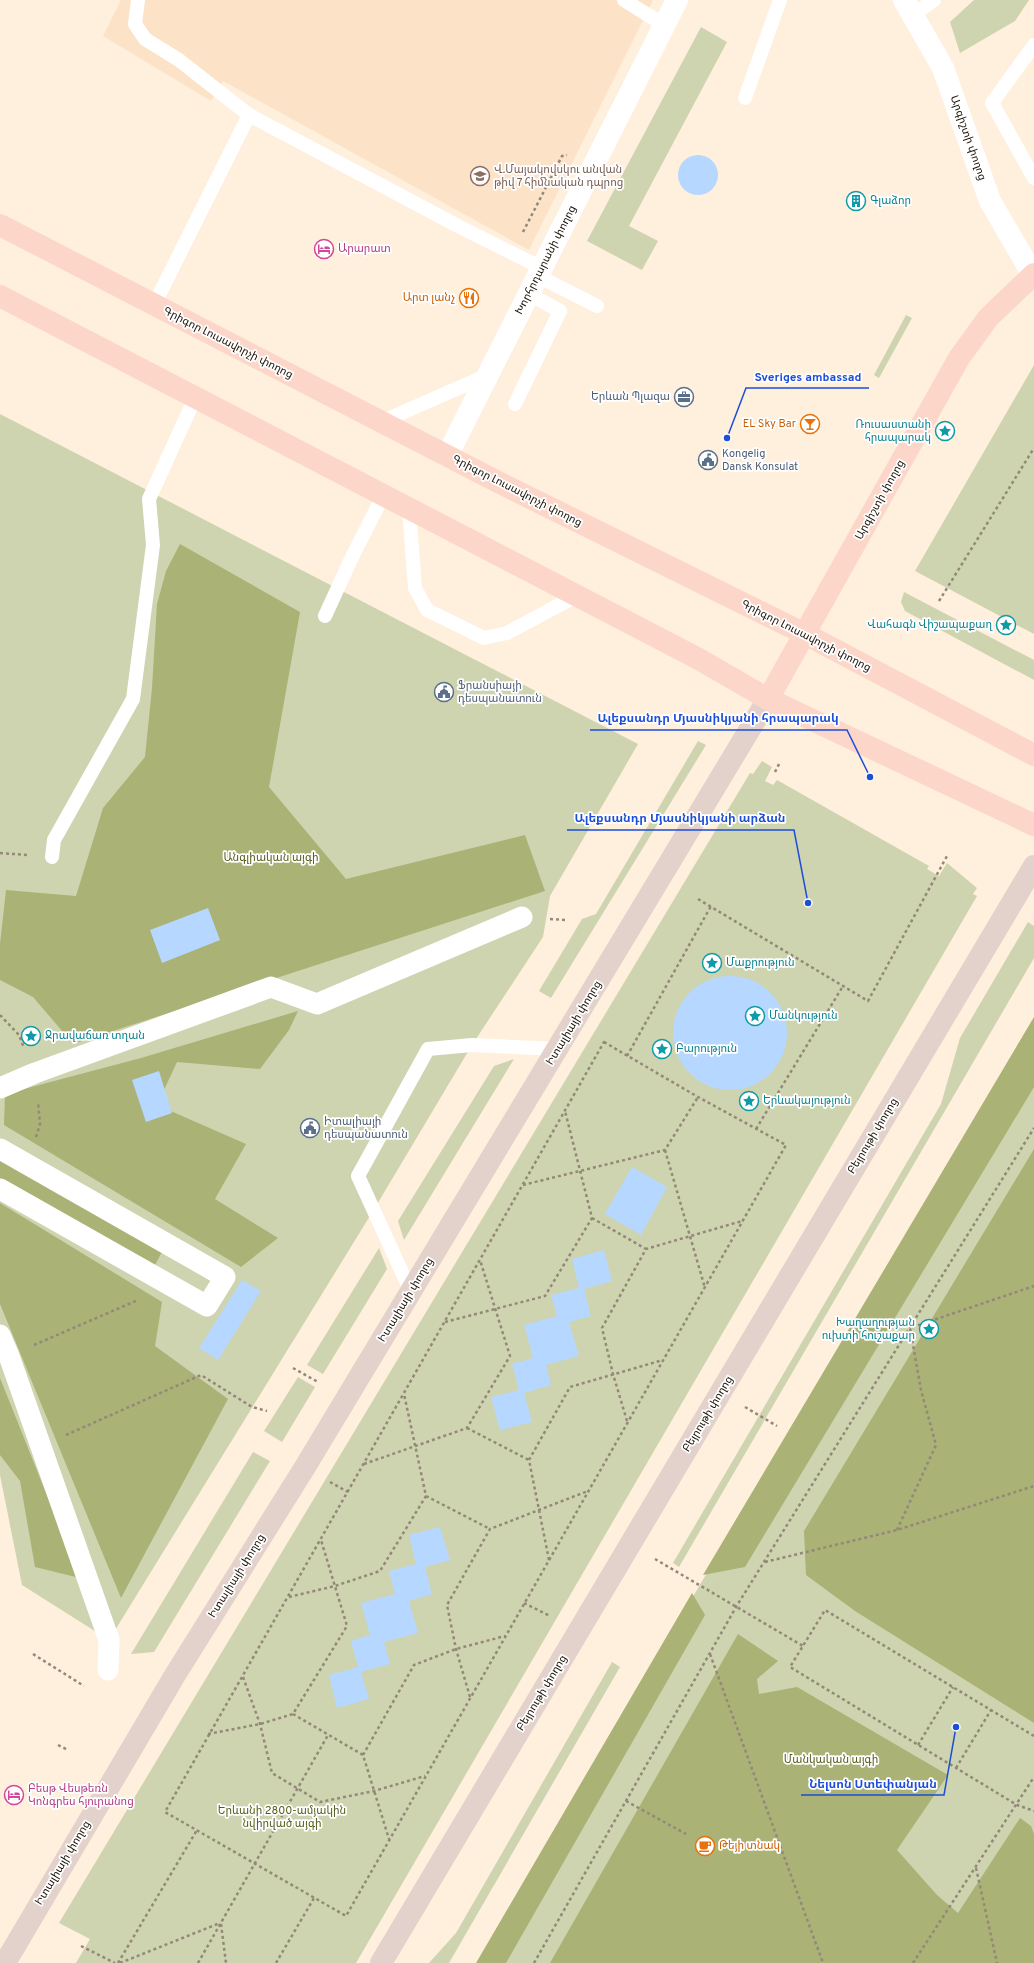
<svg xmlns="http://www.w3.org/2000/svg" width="1034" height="1963" viewBox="0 0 1034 1963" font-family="Overpass,'Noto Sans Armenian',sans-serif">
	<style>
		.built { fill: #fce2c6 }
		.green { fill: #ced4af }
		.forest { fill: #aab275 }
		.water { fill: #b6d7ff }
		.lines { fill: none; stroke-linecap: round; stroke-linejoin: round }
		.path { stroke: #948879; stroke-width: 2.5; stroke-dasharray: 3 3; stroke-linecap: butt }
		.service { stroke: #fff; stroke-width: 14 }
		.pedestrian { stroke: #fff; stroke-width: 21 }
		.minor { stroke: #fff; stroke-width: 22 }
		.secondary { stroke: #e3d2cb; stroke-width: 22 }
		.primary { stroke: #fdd6ca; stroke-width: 22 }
		.labels { text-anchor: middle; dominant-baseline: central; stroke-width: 3.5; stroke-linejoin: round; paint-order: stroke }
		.street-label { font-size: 11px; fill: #1c1308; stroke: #fff }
		.education-label { font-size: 11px; fill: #785e54; stroke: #fff; text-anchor: start }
		.culture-label { font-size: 11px; fill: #0d838f; stroke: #fff; text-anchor: start }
		.hotel-label { font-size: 11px; fill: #b23c85; stroke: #fff; text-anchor: start }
		.food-label { font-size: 11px; fill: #c56008; stroke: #fff; text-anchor: end }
		.service-label { font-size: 11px; fill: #4e5e75; stroke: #fff; text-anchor: start }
		.park-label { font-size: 11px; fill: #565d19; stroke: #fff }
		.leader { fill: none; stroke: #1d4ed8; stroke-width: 1.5 }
		.callout-dot { fill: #1d4ed8; stroke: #fff; stroke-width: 1.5 }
		.callout-label { font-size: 12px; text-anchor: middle; font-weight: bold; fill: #1d4ed8; stroke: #fff; stroke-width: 3.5; stroke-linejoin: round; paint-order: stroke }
	</style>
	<rect width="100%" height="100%" fill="#ffefdd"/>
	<path class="built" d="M121,0H653L529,250L223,81L211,101L103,36Z"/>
	<path class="green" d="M974,0H1029L1015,21L960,53L950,22Z
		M701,27L727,42L629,226L658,241L642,270L587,241Z
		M906,315L912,318L879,378L874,375Z
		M1034,365V634L915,571Z
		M0,414L638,744L550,896L543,937L472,1045L373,1211L109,1640L22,1585L0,1475Z
		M904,592L1034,660V680L905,611L901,602Z
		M698,741L706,745L551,998L539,991L582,919L596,914Z
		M762,761L772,767L765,781L773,785L777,780L929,866L927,869L939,876L947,863L977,888L973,894L977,896L356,1963H76L90,1939L59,1923L750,773L753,774Z
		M1028,922L1034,926V958L679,1567L673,1563L941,1104L960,1038Z
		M1034,1018V1963H477Z
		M514,1059L404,1240L398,1221L494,1066Z
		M379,1248L387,1269L323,1374L307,1365Z
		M298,1377L315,1387L282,1442L264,1431Z
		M253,1452L270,1461L154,1652L131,1654Z
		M612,1662L620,1667L449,1963H429L456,1933Z"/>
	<path class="forest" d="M180,544L300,612L269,787L346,879L525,835L545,891L79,1042L63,1032L33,997L0,980V944L6,890L76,896L103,808L145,757L152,688L157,604L166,571Z
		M298,1011L289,1030L260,1069L177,1062L157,1105L246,1144L215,1199L278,1238L241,1267L4,1125L5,1094L141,1058Z
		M1034,1017V1087L745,1567L703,1575Z
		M1034,1149V1723L855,1611L806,1575L804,1531Z
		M0,1159L163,1250L154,1267L0,1182Z
		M0,1203L162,1302L155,1346L228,1399L121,1598L0,1304Z
		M0,1378L80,1578L35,1567L20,1481L0,1455Z
		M692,1593L705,1615L506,1963H476Z
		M738,1634L778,1661L757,1679L759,1694L797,1687L948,1775L897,1850L937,1895L958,1913L1020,1818L1031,1826L1034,1834V1963H550Z"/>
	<path class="water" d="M678 175a20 20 0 1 1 40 0a20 20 0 1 1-40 0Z
		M208,908L220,940L162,963L150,930Z
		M673 1033a57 57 0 1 1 114 0a57 57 0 1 1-114 0Z
		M159,1071L172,1113L146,1122L132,1080Z
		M632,1167L667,1187L641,1235L605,1214Z
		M604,1250L612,1281L584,1289L591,1316L569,1322L579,1356L546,1365L551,1385L524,1393L532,1422L500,1430L491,1397L519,1390L512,1364L533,1358L524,1325L557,1316L551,1295L579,1288L572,1259Z
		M242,1280L261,1291L218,1360L199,1348Z
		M440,1527L450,1560L425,1567L432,1594L409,1601L418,1633L384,1642L390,1664L361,1672L369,1699L337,1708L329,1675L358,1667L351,1641L370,1635L361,1603L395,1594L389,1571L416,1564L409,1535Z"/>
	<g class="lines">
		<path class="path" d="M523,232L562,156L567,155
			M939,601L1034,448
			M775,772L780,762
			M0,853L27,855
			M698,899L868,1001L947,856
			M550,919L566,920
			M0,1015L19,1035L24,1048
			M604,1042L698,1097L786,1145L346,1916L165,1812Z
			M627,1056L711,906
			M756,1129L843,986
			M36,1137L40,1124L38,1102
			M665,1150L705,1288
			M523,1185L665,1150L698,1097
			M592,1218L646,1249
			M445,1322L545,1296L592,1218L565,1111
			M34,1345L138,1300
			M293,1368L318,1382
			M745,1407L777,1426
			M627,1421L613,1374L602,1328L646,1249L742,1221
			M467,1428L529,1460
			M66,1435L201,1375L252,1407L267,1411
			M364,1464L467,1428L510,1356L480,1260
			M330,1482L348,1492
			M426,1496L490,1529
			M897,1530L936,1445L921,1390L910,1328L1034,1286
			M655,1559L803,1646
			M549,1560L529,1460L570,1387L663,1360
			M765,1562L897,1530L1034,1486
			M289,1597L335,1586L380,1571L426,1496L404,1394
			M524,1603L550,1616
			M33,1654L84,1686
			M710,1654L823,1963
			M243,1677L260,1724L272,1773L320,1802L374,1791L425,1776
			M470,1697L456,1649L447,1605L490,1529L588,1491
			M293,1714L363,1755L389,1839
			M208,1734L260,1724L293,1714L347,1626L321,1540
			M1034,1736L825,1610L790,1667L1017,1805L1034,1811
			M58,1745L68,1750
			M918,1745L953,1687
			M363,1755L414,1665L456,1649L505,1636
			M956,1768L991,1710
			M626,1801L686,1834
			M976,1868L997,1963
			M221,1924L226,1963
			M81,1946L115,1963
			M118,1963L197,1830
			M120,1963L220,1923
			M198,1963L328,1735
			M276,1963L314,1898
			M534,1963L736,1607L1034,1128
			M913,1963L1034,1777"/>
		<path class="service" d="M138,0L135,24L145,39L179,60L249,115L458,226L542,268
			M624,0L664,25
			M913,15L934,0
			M1034,45L992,103L1034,178
			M745,98L780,0
			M538,276L597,306
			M154,305L249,115
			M515,404L560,311L529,294
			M381,422L488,375
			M409,509L415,588L427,610L484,638L507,633L576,596
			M325,616L352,557L383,496
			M52,857L54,840L133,699L153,545L149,499L195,398
			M411,1292L358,1176L428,1049L472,1045L558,1049"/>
		<path class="pedestrian" d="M0,1088L35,1073L271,987L317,1004L522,917
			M0,1149L225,1277L207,1306L0,1189
			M0,1335L9,1356L109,1640L108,1670"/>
		<path class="minor" d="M904,0L943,68L990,201L1033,275
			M447,456L677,0"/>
		<path class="secondary" d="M5,1963L175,1675L305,1467L768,699
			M381,1963L1034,866"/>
		<path class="primary" d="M0,225L498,482L805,634L1034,755
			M0,296L697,658L768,699L1034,825
			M768,699L959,358L988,318L1034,274"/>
	</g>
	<defs>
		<symbol id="school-ring" viewBox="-11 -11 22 22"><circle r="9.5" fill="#fff" stroke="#8d6e63" stroke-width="1.5"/><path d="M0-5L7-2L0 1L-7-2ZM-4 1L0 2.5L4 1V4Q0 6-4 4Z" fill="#8d6e63"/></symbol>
		<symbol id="building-ring" viewBox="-11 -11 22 22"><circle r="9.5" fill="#fff" stroke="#0f9aa8" stroke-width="1.5"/><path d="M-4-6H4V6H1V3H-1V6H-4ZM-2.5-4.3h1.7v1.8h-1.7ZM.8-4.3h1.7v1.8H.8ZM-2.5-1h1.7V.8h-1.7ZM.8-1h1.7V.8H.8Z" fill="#0f9aa8"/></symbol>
		<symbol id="hotel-ring" viewBox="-11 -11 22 22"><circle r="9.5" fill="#fff" stroke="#d1479c" stroke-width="1.5"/><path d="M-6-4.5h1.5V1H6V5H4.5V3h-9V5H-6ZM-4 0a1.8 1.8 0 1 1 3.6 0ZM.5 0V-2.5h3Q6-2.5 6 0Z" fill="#d1479c"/></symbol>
		<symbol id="restaurant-ring" viewBox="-11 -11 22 22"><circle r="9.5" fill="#fff" stroke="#e8710a" stroke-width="1.5"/><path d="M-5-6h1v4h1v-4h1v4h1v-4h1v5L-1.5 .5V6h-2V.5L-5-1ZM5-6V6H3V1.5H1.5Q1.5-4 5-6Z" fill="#e8710a"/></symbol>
		<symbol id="office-ring" viewBox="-11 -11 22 22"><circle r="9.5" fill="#fff" stroke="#5c6f8a" stroke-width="1.5"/><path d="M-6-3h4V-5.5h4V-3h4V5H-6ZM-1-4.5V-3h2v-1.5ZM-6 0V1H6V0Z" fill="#5c6f8a"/></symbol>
		<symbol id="bar-ring" viewBox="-11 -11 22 22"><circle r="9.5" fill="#fff" stroke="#e8710a" stroke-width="1.5"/><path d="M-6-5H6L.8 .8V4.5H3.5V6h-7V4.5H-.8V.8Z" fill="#e8710a"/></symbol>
		<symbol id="sight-ring" viewBox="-11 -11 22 22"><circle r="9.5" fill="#fff" stroke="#0f9aa8" stroke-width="1.5"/><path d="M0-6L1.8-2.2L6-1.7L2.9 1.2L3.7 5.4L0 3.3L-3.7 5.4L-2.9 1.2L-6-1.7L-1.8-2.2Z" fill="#0f9aa8"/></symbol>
		<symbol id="civic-ring" viewBox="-11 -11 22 22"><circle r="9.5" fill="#fff" stroke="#5c6f8a" stroke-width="1.5"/><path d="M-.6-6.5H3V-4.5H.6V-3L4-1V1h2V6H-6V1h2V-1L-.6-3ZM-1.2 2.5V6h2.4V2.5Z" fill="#5c6f8a"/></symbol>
		<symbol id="cafe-ring" viewBox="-11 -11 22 22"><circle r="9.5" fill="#fff" stroke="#e8710a" stroke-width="1.5"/><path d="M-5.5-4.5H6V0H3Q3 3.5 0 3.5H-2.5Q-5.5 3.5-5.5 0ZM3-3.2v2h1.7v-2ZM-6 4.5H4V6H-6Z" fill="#e8710a"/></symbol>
	</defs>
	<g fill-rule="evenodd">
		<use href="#school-ring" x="469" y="165" width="22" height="22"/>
		<use href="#building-ring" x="845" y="190" width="22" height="22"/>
		<use href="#hotel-ring" x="313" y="238" width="22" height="22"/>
		<use href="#restaurant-ring" x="458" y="287" width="22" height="22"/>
		<use href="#office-ring" x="673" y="386" width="22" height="22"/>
		<use href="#bar-ring" x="799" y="413" width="22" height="22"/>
		<use href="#sight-ring" x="934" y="420" width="22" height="22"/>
		<use href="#civic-ring" x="697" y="449" width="22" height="22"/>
		<use href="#sight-ring" x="995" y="614" width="22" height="22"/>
		<use href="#civic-ring" x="433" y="681" width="22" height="22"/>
		<use href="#sight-ring" x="701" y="952" width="22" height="22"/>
		<use href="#sight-ring" x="744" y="1005" width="22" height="22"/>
		<use href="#sight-ring" x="20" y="1025" width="22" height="22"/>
		<use href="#sight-ring" x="651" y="1038" width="22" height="22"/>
		<use href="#sight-ring" x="738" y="1090" width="22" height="22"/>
		<use href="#civic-ring" x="299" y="1117" width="22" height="22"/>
		<use href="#sight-ring" x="918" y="1318" width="22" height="22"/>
		<use href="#hotel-ring" x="3" y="1784" width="22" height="22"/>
		<use href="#cafe-ring" x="694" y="1835" width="22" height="22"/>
	</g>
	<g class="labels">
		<g class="street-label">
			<text transform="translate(968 138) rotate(71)">Արգիշտի փողոց</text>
			<text transform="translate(546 260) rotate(-63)">Խորհրդարանի փողոց</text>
			<text transform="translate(228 343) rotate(27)">Գրիգոր Լուսավորչի փողոց</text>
			<text transform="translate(517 491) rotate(27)">Գրիգոր Լուսավորչի փողոց</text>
			<text transform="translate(880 500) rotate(-61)">Արգիշտի փողոց</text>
			<text transform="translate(806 636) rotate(27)">Գրիգոր Լուսավորչի փողոց</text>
			<text transform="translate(574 1023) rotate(-59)">Իտալիայի փողոց</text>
			<text transform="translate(873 1136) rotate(-59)">Բեյրութի փողոց</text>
			<text transform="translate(406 1300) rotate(-59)">Իտալիայի փողոց</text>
			<text transform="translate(708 1414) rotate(-59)">Բեյրութի փողոց</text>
			<text transform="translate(237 1576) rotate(-58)">Իտալիայի փողոց</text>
			<text transform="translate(542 1693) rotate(-59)">Բեյրութի փողոց</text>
			<text transform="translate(63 1863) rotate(-59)">Իտալիայի փողոց</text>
		</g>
		<g class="education-label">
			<text x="494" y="170">Վ.Մայակովսկու անվան<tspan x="494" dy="13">թիվ 7 հիմնական դպրոց</tspan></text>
		</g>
		<g class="culture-label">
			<text x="870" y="201">Գլաձոր</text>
			<text x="931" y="425" text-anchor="end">Ռուսաստանի<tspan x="931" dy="13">հրապարակ</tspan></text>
			<text x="992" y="625" text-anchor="end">Վահագն Վիշապաքաղ</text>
			<text x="726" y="963">Մաքրություն</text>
			<text x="769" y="1016">Մանկություն</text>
			<text x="45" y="1036">Ջրավաճառ տղան</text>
			<text x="676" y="1049">Բարություն</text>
			<text x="763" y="1101">Երևակայություն</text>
			<text x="915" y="1323" text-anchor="end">Խաղաղության<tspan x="915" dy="13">ուխտի հուշաքար</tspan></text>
		</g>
		<g class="hotel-label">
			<text x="338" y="249">Արարատ</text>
			<text x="28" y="1789">Բեսթ Վեսթեռն<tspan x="28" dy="13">Կոնգրես հյուրանոց</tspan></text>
		</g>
		<g class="food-label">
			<text x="455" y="298">Արտ լանչ</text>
			<text x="796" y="424">EL Sky Bar</text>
			<text x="719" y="1846" text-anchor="start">Թեյի տնակ</text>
		</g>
		<g class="service-label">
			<text x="670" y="397" text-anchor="end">Երևան Պլազա</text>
			<text x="722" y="454">Kongelig<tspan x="722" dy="13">Dansk Konsulat</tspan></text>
			<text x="458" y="686">Ֆրանսիայի<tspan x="458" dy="13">դեսպանատուն</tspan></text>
			<text x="324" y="1122">Իտալիայի<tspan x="324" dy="13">դեսպանատուն</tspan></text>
		</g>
		<g class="park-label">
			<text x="271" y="858">Անգլիական այգի</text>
			<text x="831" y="1760">Մանկական այգի</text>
			<text x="282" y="1811">Երևանի 2800-ամյակին<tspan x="282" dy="13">նվիրված այգի</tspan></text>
		</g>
	</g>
	<path class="leader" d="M727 438L746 388H869M870 777L847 730H590M808 903L794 830H567M956 1727L944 1795H801"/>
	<g class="callout-dot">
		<circle cx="727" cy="438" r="4"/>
		<circle cx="870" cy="777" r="4"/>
		<circle cx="808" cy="903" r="4"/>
		<circle cx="956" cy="1727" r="4"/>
	</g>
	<g class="callout-label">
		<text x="808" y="381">Sveriges ambassad</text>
		<text x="718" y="722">Ալեքսանդր Մյասնիկյանի հրապարակ</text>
		<text x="680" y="822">Ալեքսանդր Մյասնիկյանի արձան</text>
		<text x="873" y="1788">Նելսոն Ստեփանյան</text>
	</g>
</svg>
